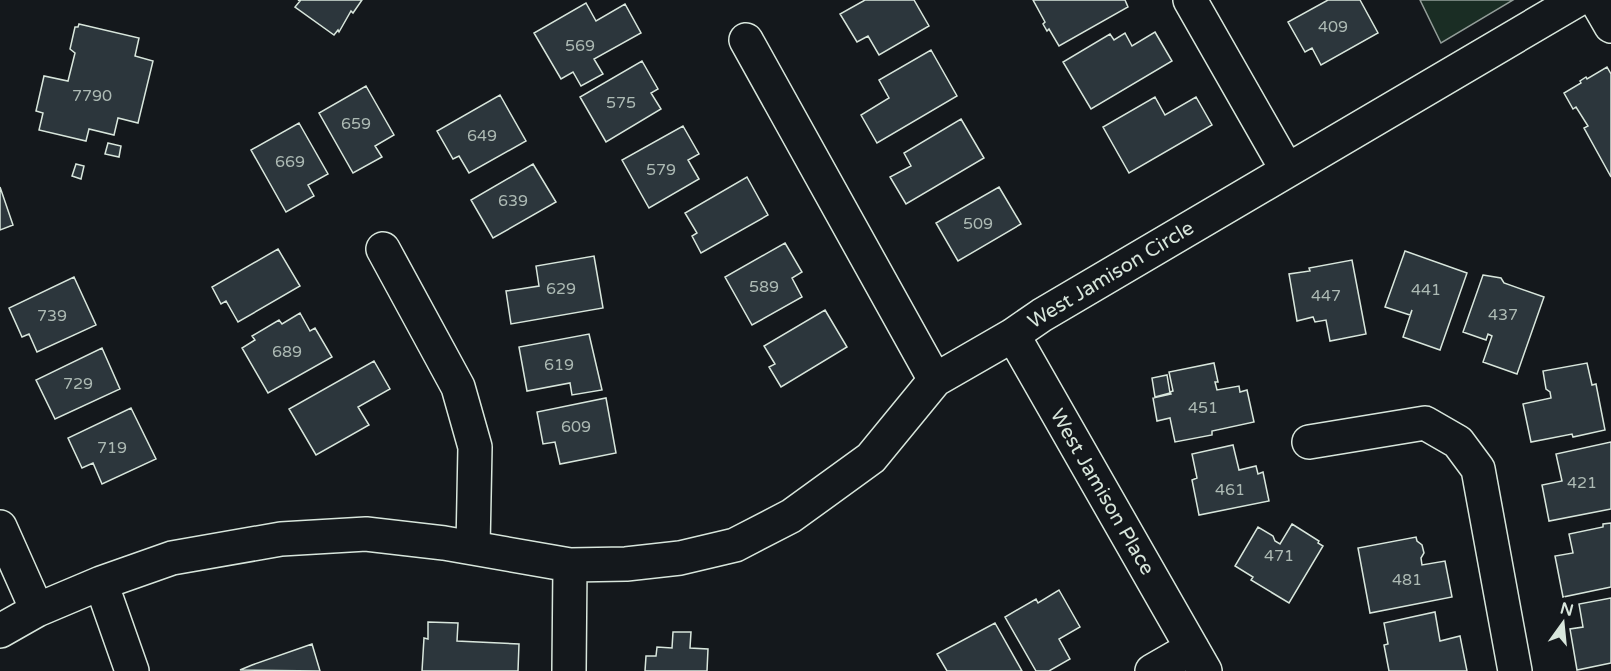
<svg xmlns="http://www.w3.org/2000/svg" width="1611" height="671" viewBox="0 0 1611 671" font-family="'Varela Round',sans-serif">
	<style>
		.green { fill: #1a2d24; stroke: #939e99; stroke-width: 1.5 }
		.building { fill: #2c363c; stroke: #d8e6dc; stroke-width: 1.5 }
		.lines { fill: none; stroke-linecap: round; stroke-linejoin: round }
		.minor-casing { stroke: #d8e6dc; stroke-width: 36 }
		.minor { stroke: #14181c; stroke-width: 33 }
		.labels { text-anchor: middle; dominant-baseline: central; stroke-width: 4.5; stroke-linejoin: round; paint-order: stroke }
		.number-label { font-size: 16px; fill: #adbab4 }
		.street-label { font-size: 20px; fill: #d8e6dc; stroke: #14181c }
	</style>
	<rect width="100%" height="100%" fill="#14181c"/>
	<path class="green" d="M1420,0H1513L1441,43Z"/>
	<path class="building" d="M298,0H362L353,13L351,11L339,32L338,30L334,35L295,7L300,1Z
		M865,0H914L929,26L879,55L868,36L857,42L840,14Z
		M1033,0H1125L1128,7L1059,46L1049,29L1047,31L1043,24L1045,22Z
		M1328,0H1360L1378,33L1321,65L1312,48L1305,52L1288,22Z
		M586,3L596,21L625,4L641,33L594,59L603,74L581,86L573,72L561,79L534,33Z
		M79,24L139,38L135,56L153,61L138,123L118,118L114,135L89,129L86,141L39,130L43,113L36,111L44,76L68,81L75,53L70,49L75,27H78Z
		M1155,32L1172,61L1091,109L1063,62L1110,34L1114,40L1125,33L1132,46Z
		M931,50L957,96L877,143L861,115L889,98L879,80Z
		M642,61L658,89L651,93L661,109L606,142L580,97Z
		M1607,67L1611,74V177L1584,128L1588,126L1576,107L1573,109L1564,93L1581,83L1580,81L1586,77L1587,79Z
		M366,86L394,135L375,146L382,157L353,173L319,113Z
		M500,95L526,141L469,173L459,156L453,159L437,131Z
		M1155,97L1165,115L1196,97L1212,125L1129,173L1103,127Z
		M961,119L984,158L906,204L890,177L911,166L904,153Z
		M299,123L328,174L308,185L314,196L286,212L251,150Z
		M683,126L699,154L688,160L699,179L649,208L622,160Z
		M108,143L121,146L119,157L105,154Z
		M76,164L84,166L81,179L72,176Z
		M533,164L556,202L493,238L471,200Z
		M747,177L768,215L701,253L692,236L697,233L685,213Z
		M0,187L13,225L0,230Z
		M999,187L1021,224L958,261L936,223Z
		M785,243L802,272L792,278L802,297L752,325L725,277Z
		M278,249L300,286L238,322L226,301L221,304L212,287Z
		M1405,251L1467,273L1440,350L1403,337L1412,310L1410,315L1385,307Z
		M594,256L603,308L511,324L506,291L539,286L536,266Z
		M1352,260L1366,334L1330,341L1326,320L1315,322L1313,317L1297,321L1289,274L1310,271L1309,268Z
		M1483,275L1501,278L1504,283L1544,297L1517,374L1483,362L1492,336L1488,334L1486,340L1463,332Z
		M74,277L96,325L37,352L29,334L22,337L9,308Z
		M825,310L847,347L781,387L769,367L775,364L764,346Z
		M300,313L310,331L315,328L332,357L268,393L242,348L255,340L252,336L279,320L282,324Z
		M589,334L602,390L572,395L570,383L527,391L519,347Z
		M102,348L120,389L55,419L36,380Z
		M374,361L390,389L358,407L369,425L316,455L289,409Z
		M1214,363L1218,382H1215L1217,390L1239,386L1240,392L1247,390L1254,422L1212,431V435L1175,442L1170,418L1157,421L1153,398L1171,394L1170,392L1173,391L1169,372Z
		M1587,363L1592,385L1596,384L1605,430L1573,437L1572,434L1531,442L1523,404L1551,398L1550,392L1546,389L1543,371Z
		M1167,375L1170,393L1155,397L1152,378Z
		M606,398L616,453L560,464L555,442L543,444L537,412Z
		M131,408L156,459L102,484L93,463L82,468L68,438Z
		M1611,442V509L1549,521L1542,485L1562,481L1556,454Z
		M1233,445L1239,470L1256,466L1258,474L1263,472L1269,501L1199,515L1192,480L1197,478L1192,454Z
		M1611,523V587L1563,597L1555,556L1573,553L1569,534L1603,527V524Z
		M1292,524L1319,541L1318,543L1323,546L1289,603L1251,580L1253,577L1235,566L1258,527L1273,536L1275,541L1280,544Z
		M1416,537L1417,541L1422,545L1424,553L1421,558L1422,565L1445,561L1452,597L1370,613L1358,548Z
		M1059,590L1080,627L1059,639L1070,659L1049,671H1036L1005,617L1036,599L1038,603Z
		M1611,598V663L1577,670L1570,629L1583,627L1579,604Z
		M1435,612L1440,641L1460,636L1467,671H1389L1384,645L1388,644L1384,623Z
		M428,622L458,623L457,641L519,644L518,671H422L424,638L428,639Z
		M995,623L1022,671H947L937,654Z
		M673,632H691L690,648L708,649L707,671H645L646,656H656L657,647L672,648Z
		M312,644L320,671L240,670L252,665Z"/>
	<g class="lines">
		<defs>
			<path id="minor" d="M1190,0L1287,170
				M1596,0L1611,26
				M746,40L935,380
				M383,249L458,387L475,447L473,547
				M1013,335L1205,671
				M1309,442L1425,423L1458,442L1478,469L1515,671
				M0,527L37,610
				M101,583L132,671
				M0,631L37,610L101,583L172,558L281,539L366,534L444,543L570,565L626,564L680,558L735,545L791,516L871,458L935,380L1013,335L1042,315L1577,0
				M569,671L570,565
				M1152,671L1192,648"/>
		</defs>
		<use href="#minor" class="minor-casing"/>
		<use href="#minor" class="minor"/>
	</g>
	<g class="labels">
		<g class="number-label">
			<text x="1333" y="27">409</text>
			<text x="580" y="46">569</text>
			<text x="92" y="96">7790</text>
			<text x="621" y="103">575</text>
			<text x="356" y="124">659</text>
			<text x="482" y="136">649</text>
			<text x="290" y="162">669</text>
			<text x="661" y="170">579</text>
			<text x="513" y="201">639</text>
			<text x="978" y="224">509</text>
			<text x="764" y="287">589</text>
			<text x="561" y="289">629</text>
			<text x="1426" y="290">441</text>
			<text x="1326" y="296">447</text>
			<text x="1503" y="315">437</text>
			<text x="52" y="316">739</text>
			<text x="287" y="352">689</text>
			<text x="559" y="365">619</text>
			<text x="78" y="384">729</text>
			<text x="1203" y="408">451</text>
			<text x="576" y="427">609</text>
			<text x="112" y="448">719</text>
			<text x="1582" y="483">421</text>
			<text x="1230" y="490">461</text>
			<text x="1279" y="556">471</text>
			<text x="1407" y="580">481</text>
		</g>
		<g class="street-label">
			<text transform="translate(1111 275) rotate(-31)">West Jamison Circle</text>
			<text transform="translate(1102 492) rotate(60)">West Jamison Place</text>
		</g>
	</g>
	<g transform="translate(1563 623) rotate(15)" stroke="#14181c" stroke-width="4.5" paint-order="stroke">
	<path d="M0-4.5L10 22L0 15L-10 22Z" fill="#d8e6dc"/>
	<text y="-9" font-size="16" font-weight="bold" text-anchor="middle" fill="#d8e6dc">N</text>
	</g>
</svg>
